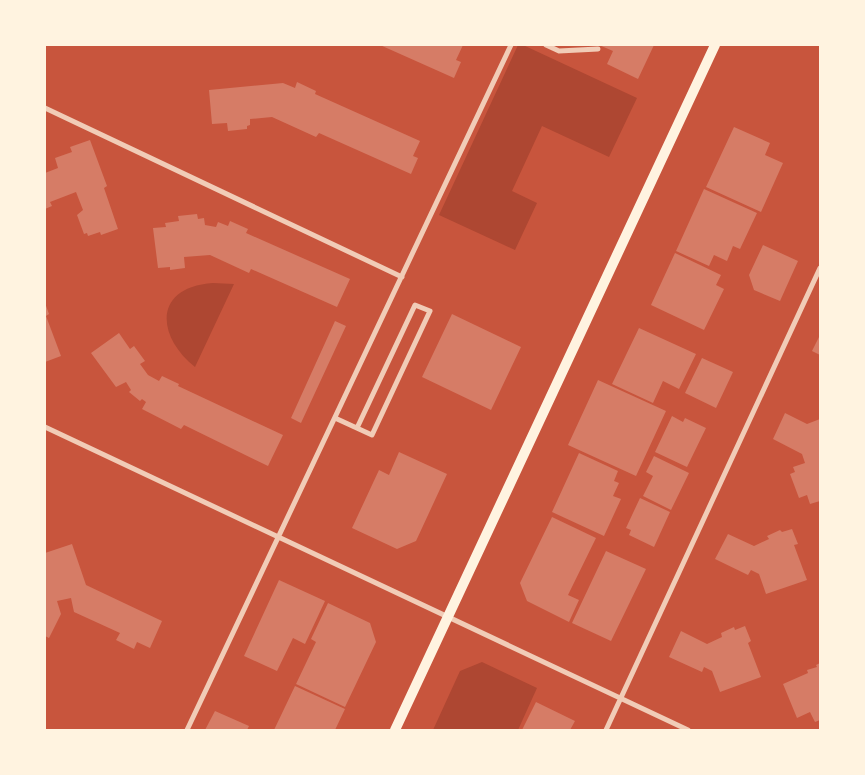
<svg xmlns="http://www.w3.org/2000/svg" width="865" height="775" viewBox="0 0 865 775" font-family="'Titillium Web',sans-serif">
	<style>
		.green { fill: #ae4732 }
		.building { fill: #d67c66 }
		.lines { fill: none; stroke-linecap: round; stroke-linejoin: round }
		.minor { stroke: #f1ccb7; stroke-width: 5 }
		.secondary { stroke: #fff3e0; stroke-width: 10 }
	</style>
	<rect width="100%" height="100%" fill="#c8553d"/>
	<path class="green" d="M518,45H523L637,98L609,157L542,126L512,191L537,203L515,250L439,215Z
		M213,283L234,284L195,367C156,336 153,287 213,283Z
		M482,662L537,688L518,730H433L460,671Z"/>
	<path class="building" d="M380,45H463L456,60L461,62L454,78Z
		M599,45H654L638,79L607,64L613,51Z
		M297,82L316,91L315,94L420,141L413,156L418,158L411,174L319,133L316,137L272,117L250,119V125L247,126V129L228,131L227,123L212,124L209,90L283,83L295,88Z
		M734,127L770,143L765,155L783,163L761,212L706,187Z
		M90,140L107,186L104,188L118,229L101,235L100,232L88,236L87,233L84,234L77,215L83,210L76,192L50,202L52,206L45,209V173L58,168L55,158L72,152L70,147Z
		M704,189L757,213L740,249L733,246L727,261L714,255L709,266L676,251Z
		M197,214L198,219L204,218L205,225L216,227L218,222L228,226L230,221L248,229L246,233L350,279L337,307L251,269L249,273L210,255L184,257L185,268L170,270V267L158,268L153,228L166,227L165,223L179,221L178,216Z
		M763,245L798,261L780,301L754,290L749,275Z
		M675,253L721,275L716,285L724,289L704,330L651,305Z
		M45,303L49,314L46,316L61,356L45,362Z
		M452,314L521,347L491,410L422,377Z
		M335,321L346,326L301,423L291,418Z
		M639,328L696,354L679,389L663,381L653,403L612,384Z
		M119,333L130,349L134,346L145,361L140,364L148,375L159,381L162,376L179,384L178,386L283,435L268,466L184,425L181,429L142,409L146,402L142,399L140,401L129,392L131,390L126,382L116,387L91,353Z
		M820,335V355L812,351Z
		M702,358L733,372L716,408L685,393Z
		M598,380L666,411L636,476L568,445Z
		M785,413L807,424L820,419V501L810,504L807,495L799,498L790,474L795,472L793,467L805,463L802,454L773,439Z
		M672,416L683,422L685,418L706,428L687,467L655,452Z
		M399,452L447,474L416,541L397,549L352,528L379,470L389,475Z
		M579,453L618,471L614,481L619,483L613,496L621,499L604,536L552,512Z
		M654,456L689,473L671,510L643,496L653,476L646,472Z
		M640,498L670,512L654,547L629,535L631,530L626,528Z
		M552,517L596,538L568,595L579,600L569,622L527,601L520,583Z
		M792,529L798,544L794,545L807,580L766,594L759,574L751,570L748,575L715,559L728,534L754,546L769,539L767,536L780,530L782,532Z
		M72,544L86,585L162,621L150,648L137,642L134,649L116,640L120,633L74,612L71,598L57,601L61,614L49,638L45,636V553Z
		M606,551L646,569L611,641L572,623Z
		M279,580L325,601L305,644L293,638L277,671L244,656Z
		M328,603L370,623L376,642L345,707L296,684L316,642L311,639Z
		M745,626L751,641L748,643L761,677L720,692L712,671L704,667L702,672L669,657L681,631L707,644L722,637L721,633L734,627L735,630Z
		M820,663V720L815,722L810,712L797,718L783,684L808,673L807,670L817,667L816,665Z
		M295,686L345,709L335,730H274Z
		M536,702L575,721L570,730H522Z
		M215,711L249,726L247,730H205Z"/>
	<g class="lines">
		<path class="minor" d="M546,45L559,51L598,49
			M45,108L402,277
			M335,418L372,435L430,311L415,305L357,428
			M45,427L688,730
			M187,730L511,45
			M606,730L820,268"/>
		<path class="secondary" d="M395,730L715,45"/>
	</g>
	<rect width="865" height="775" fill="none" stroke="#fff3e0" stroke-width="92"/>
</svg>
